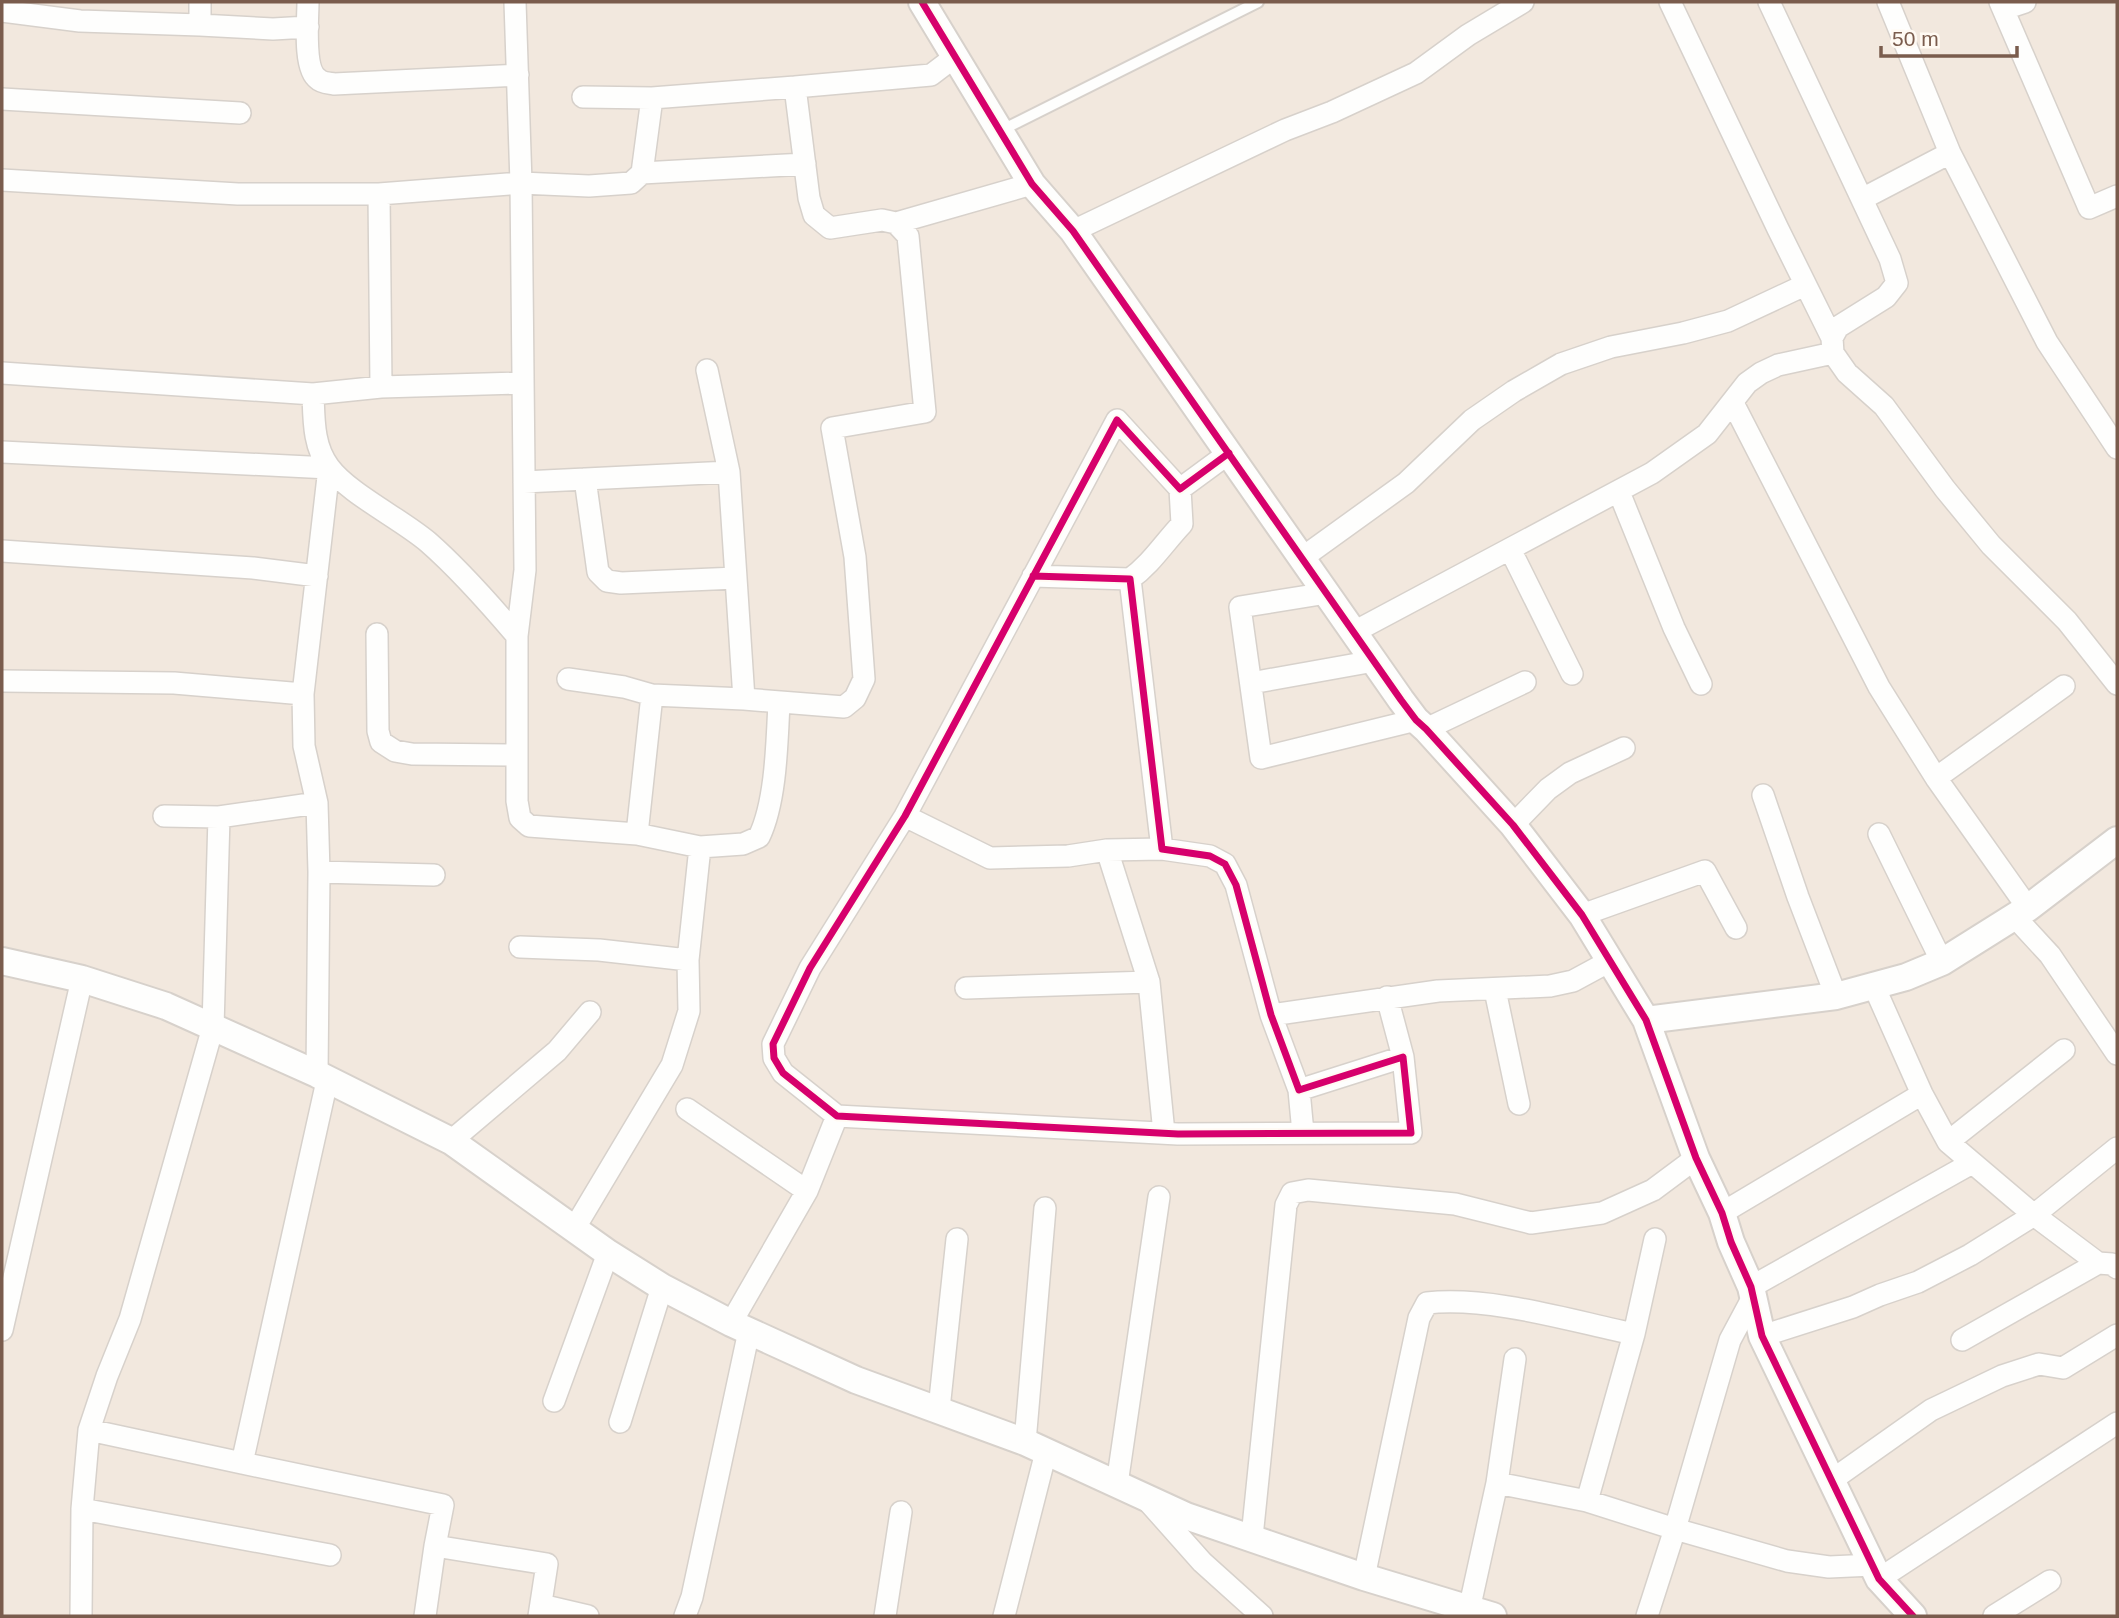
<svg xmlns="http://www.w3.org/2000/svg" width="2119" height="1618" viewBox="0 0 2119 1618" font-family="Arial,sans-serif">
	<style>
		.residential { fill: #f2e8de }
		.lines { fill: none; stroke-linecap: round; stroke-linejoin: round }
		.service-casing { stroke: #d7d1cb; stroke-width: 14 }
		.minor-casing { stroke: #d7d1cb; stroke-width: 24 }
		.tertiary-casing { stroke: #d7d1cb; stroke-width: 30 }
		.service { stroke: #fefefd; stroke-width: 10 }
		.minor { stroke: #fefefd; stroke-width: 21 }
		.tertiary { stroke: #fefefd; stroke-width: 26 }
		.cycleway-casing { stroke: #fffaf3; stroke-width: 11 }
		.cycleway { stroke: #d6006c; stroke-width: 7 }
	</style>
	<rect width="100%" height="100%" fill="#f9f5f0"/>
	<path class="residential" d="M2,2H2117V1616H2Z"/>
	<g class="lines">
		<defs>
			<path id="service" d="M1000,131L1258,2"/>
			<path id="minor" d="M308,2C308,19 303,69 318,79C322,83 329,83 334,84L518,75
				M1670,2L1778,229L1832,338
				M1769,2L1890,259L1897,283L1886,297L1838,327L1832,338L1833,353L1847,373L1884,406L1945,489L1991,545L2067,621L2117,684
				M1888,2L1950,153L2047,342L2117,448
				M2000,2L2089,208L2117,196
				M2004,9L2025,2
				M2,11L80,21L200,25V2
				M200,25L273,29L308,27
				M795,87L931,75L956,56
				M583,97L652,98L795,87L809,198L814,215L830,228L882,220L896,223L908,236L925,412L832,428L855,557L864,679L855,698L844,707L744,699
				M2,99L240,113
				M642,173L805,164
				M2,180L238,194H379L521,183L515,2
				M379,194L381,387
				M1862,199L1950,153
				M896,223L1032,184
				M1073,231L1285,130L1332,112L1416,73L1468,35L1523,2
				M2,373L313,394L381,387L522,383
				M313,394C314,419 313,446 329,467C348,493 401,519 428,542C460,570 489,603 517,636
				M1733,403L1879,687L1936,778L2028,908
				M2,452L329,468L303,694L304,746L317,803L319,872L317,1074
				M585,479L598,572L607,581L621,583L736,578
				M524,482L729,472
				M1619,492L1674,628L1701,684
				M1510,549L1572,674
				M2,551L253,568L317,576
				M1302,558L1406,483L1472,420L1514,391L1561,364L1611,347L1683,333L1728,321L1805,285
				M1033,576L1130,579L1162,849L1210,856L1225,864L1236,885L1271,1015L1299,1090L1403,1057L1411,1133L1178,1134L837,1116L783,1073L774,1058L773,1044L810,968L905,816L1117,420L1180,489L1229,453
				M1130,579C1151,564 1164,543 1182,524L1180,489
				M1327,593L1240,607L1261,758L1416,720
				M1354,632L1652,473L1707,434L1747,383L1761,373L1778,365L1833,353
				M377,634L378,731L381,742L395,751L412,754L517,755
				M568,679L624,687L652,695
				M2,681L174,683L303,694
				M1251,683L1374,661
				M1426,729L1525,682
				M1936,778L2064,686
				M1763,795L1798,897L1836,996
				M905,816L990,858L1068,856L1107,850
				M219,817L317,803
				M1513,825L1548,789L1570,773L1624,748
				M637,834L652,695L744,699L729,472L707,370
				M1879,834L1942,962
				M700,847L743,844L759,837C776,802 777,743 779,702
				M1162,849L1107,850L1149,982L1164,1133
				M319,872L434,875
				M1582,915L1705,871L1736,928
				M2014,916L2050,955L2117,1054
				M520,947L599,950L688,960
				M1873,984L1922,1094L1948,1142L2034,1215L2098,1263L2112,1264L2117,1268
				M966,988L1149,982
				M1495,990L1519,1104
				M1387,997L1403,1057
				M1271,1015L1438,991L1550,986L1573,981L1610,961
				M327,1081L242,1463L443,1505L435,1546L547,1564L539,1616
				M1299,1090L1303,1133
				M687,1109L807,1191
				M451,1141L557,1051L590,1012
				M1948,1142L2064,1050
				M1722,1213L1922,1094
				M574,1229L672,1065L689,1011L688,960L700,847L637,834L529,826L520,818L517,801V636L525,570L521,183L589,186L631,183L642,173L652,98
				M1655,1239L1634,1334L1587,1501L1675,1529L1787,1561L1829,1567L1873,1565
				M1751,1287L1972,1163
				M731,1323L807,1191L837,1116
				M2,1330L82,979
				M1762,1336L1853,1307L1880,1295L1918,1282L1970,1255L2034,1215L2117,1148
				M1962,1340L2098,1263
				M554,1401L608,1253
				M939,1409L957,1239
				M620,1422L662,1287
				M89,1430L107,1376L130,1319L213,1027L219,817L164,816
				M1025,1442L1045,1208
				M1832,1480L1931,1410L2002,1376L2039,1364L2063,1368L2117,1335
				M1497,1483L1587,1501
				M1117,1484L1159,1197
				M1146,1499L1202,1562L1262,1616
				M82,1509L330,1555
				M1252,1537L1286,1205L1292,1193L1308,1190L1455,1204L1531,1223L1602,1213L1653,1190L1696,1158
				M1364,1577L1419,1318L1427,1303C1491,1296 1571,1321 1634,1334
				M1879,1579L2117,1423
				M541,1605L588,1616
				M1469,1610L1497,1483L1515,1359
				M81,1616L82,1509L89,1430L242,1463
				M425,1616L435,1546
				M685,1616L692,1597L749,1331
				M885,1616L901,1512
				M1004,1616L1046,1452
				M1647,1616L1675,1529L1730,1340L1753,1297
				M1994,1616L2050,1581"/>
			<path id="tertiary" d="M922,2L1032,184L1073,231L1401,700L1416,720L1426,729L1513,825L1582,915L1646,1020L1696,1158L1722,1213L1731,1242L1751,1287L1762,1336L1879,1579L1913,1616
				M2,961L82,979L166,1006L317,1074L451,1141L608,1253L662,1287L731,1323L856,1380L1025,1442L1186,1516L1364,1577L1493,1616
				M1646,1020L1836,996L1906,977L1942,962L2028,908L2117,840"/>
		</defs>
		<use href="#service" class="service-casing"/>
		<use href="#minor" class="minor-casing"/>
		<use href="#tertiary" class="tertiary-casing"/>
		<use href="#service" class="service"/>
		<use href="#minor" class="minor"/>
		<use href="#tertiary" class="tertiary"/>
		<defs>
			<path id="cycleway" d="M922,2L1032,184L1073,231L1401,700L1416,720L1426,729L1513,825L1582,915L1646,1020L1696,1158L1722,1213L1731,1242L1751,1287L1762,1336L1879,1579L1913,1616
				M1033,576L1130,579L1162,849L1210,856L1225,864L1236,885L1271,1015L1299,1090L1403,1057L1411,1133L1178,1134L837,1116L783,1073L774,1058L773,1044L810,968L905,816L1117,420L1180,489L1229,453"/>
		</defs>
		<use href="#cycleway" class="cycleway-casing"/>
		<use href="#cycleway" class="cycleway"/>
	</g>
	<rect width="2119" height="1618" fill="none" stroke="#7a5c4d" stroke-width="7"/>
	<path d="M1881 46v10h136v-10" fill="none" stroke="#7a5c4d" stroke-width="3.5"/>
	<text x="1892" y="46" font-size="21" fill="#7a5c4d" stroke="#fffaf3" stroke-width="5" paint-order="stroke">50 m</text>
</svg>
